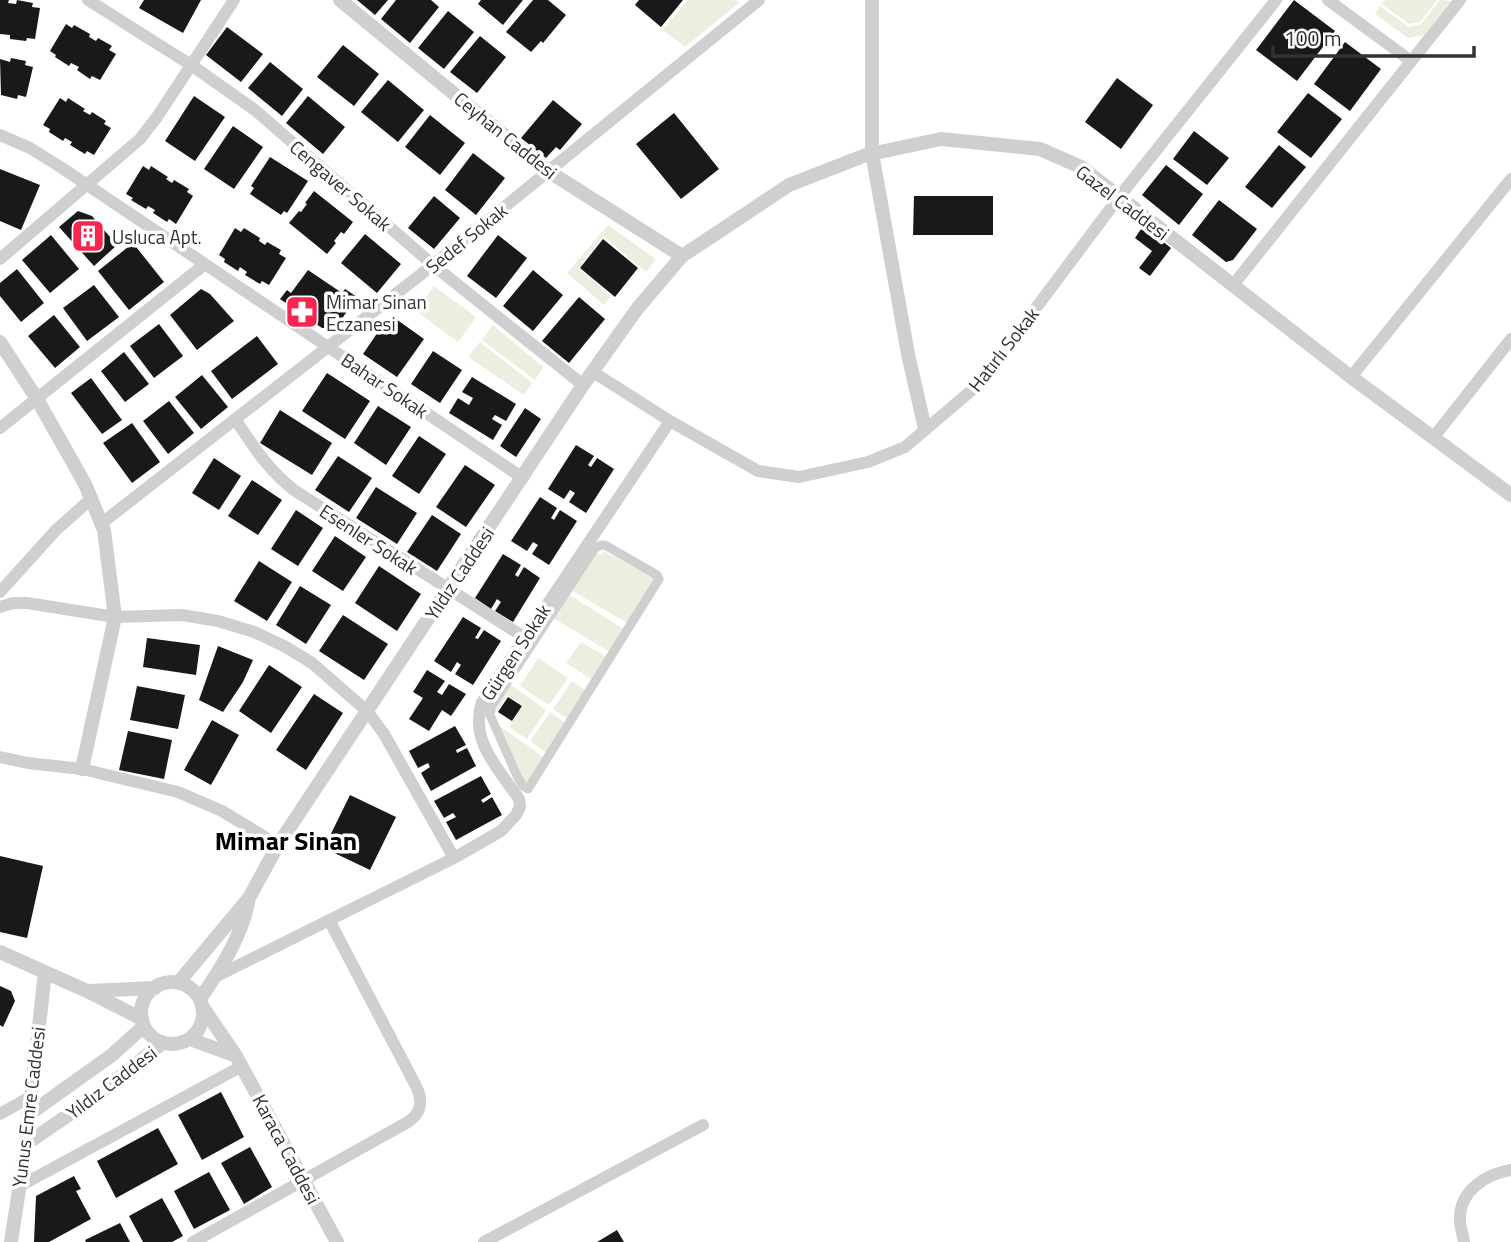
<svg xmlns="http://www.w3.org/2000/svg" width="1511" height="1242" viewBox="0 0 1511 1242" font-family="'Titillium Web',sans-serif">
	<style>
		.green { fill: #eaefdf }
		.building { fill: #191919 }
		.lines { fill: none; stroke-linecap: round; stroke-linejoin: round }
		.pedestrian { stroke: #cfcfcf; stroke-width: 9 }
		.minor { stroke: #cfcfcf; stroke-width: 12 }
		.tertiary { stroke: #cfcfcf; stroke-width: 14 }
		.labels { text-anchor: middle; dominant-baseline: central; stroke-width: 7; stroke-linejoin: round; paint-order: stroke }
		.street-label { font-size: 19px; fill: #323232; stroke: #fff }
		.poi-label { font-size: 19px; fill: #323232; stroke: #fff; text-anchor: start }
		.district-label { font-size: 26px; font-weight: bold; fill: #000; stroke: #fff }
	</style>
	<rect width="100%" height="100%" fill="#fff"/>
	<path class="green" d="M688,0H736L739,3L685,47L663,30Z
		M1385,0H1437L1420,22L1409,24L1382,4Z
		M1440,0L1451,1L1424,35L1408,38L1375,14L1380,6L1409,27L1421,24Z
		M608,225L656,259L646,272L603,236L578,268L611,296L604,305L567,273Z
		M434,286L476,317L458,342L416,311Z
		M493,325L543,367L535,380L482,340Z
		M480,342L532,383L524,395L468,357Z
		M603,551L655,578L629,624L571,590L595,552L601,555Z
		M568,594L624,629L610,652L553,618Z
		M581,642L607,657L594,681L566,663Z
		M538,658L568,678L549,705L520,686Z
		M572,681L587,691L569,720L553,709Z
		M508,683L546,710L527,739L509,727L523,705L507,695L496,713L493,710Z
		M550,712L567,724L548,754L530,741Z
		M497,724L545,758L526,785Z"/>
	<path class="building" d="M0,0H9L8,3L16,4L17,0L33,3L32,7L40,8L35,39L27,38L26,41L10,39V35L0,34Z
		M144,0H201L183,33L139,8Z
		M357,0H388L375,15Z
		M396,0H431L439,7L410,43L381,19Z
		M481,0H523L503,25L478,4Z
		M533,0H548L566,15L543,43L541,41L531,52L506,32Z
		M639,0H683L661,27L635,5Z
		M1294,0L1335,31L1297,81L1256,50Z
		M448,11L474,32L444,69L418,48Z
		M66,24L72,28L74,25L90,34L89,37L96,41L98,38L112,46L109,50L116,54L100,80L92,76L90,79L77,70L79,67L71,63L69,66L55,57L56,55L50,51Z
		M227,27L263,54L241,82L206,55Z
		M480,36L506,57L477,93L450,72Z
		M1345,42L1381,69L1350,111L1314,84Z
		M343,45L379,74L354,106L317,77Z
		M11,58L26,61L25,65L33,67L26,97L18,95L17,99L1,95L0,59L10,62Z
		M270,62L303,89L282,116L248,88Z
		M1117,78L1153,105L1121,149L1085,122Z
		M388,80L424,110L398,142L361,112Z
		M1308,93L1342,119L1311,158L1277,132Z
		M194,96L225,117L195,161L165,141Z
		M308,96L345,127L323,154L286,123Z
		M60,98L66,102L68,98L85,109L83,111L90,115L92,112L106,121L104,124L111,128L94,155L87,151L85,154L70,145L72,142L65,138L63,141L49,132L50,129L43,125Z
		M553,100L582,124L560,150L556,147L546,158L521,138Z
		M674,113L719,169L681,199L636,144Z
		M430,115L465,143L440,175L405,147Z
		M233,126L263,147L234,189L204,169Z
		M1194,131L1229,158L1207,185L1173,159Z
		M1279,145L1306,167L1272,208L1245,187Z
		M473,153L505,178L476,215L445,190Z
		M270,157L308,181L287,213L284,211L281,215L250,194L254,188L251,186Z
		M1166,165L1203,194L1179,225L1142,195Z
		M143,166L149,170L151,166L168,177L166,179L172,183L174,180L189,189L187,192L193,196L176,224L169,219L167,222L153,213L155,210L148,206L146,209L131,200L133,198L126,194Z
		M0,169L40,185L21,230L0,221Z
		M314,191L353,222L344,234L341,232L334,241L336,243L327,254L289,223L299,211L301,212L307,204L305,203Z
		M434,196L460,218L434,249L408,228Z
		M914,196H993V235H913Z
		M1219,200L1257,229L1233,260L1226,262L1192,235Z
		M78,211L92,216L117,245L94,266L59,227Z
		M1143,226L1171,248L1150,276L1139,268L1152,251L1135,238Z
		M235,228L241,232L244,228L260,238L259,241L265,245L267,242L281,250L279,254L286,258L269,285L262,281L260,284L245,275L247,272L240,267L238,271L224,262L225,259L219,255Z
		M365,234L401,264L377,293L341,263Z
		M51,235L79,269L50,293L22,260Z
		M498,235L527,258L496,298L467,276Z
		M603,239L638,268L615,297L580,268Z
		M133,243L164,282L129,310L98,271Z
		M17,269L44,303L21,322L0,296V283Z
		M308,270L342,293L345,289L357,297L341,320L330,328H322L280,299L287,290L291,293Z
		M533,270L563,295L533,331L503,306Z
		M94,285L119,317L87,341L63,308Z
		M201,289L210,294L234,321L197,350L170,315Z
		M579,297L605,319L569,363L542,341Z
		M54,315L80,347L55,368L28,336Z
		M396,319L424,339L397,377L363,354L380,329Z
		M159,324L183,356L154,378L130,346Z
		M257,336L278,364L232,399L211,371Z
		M433,351L462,370L440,403L411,384Z
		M124,352L149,384L125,402L101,371Z
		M327,373L370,401L345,439L302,411Z
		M202,375L228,407L201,429L175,397Z
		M472,377L516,404L506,421L495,415L492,419L502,425L493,440L449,413L458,398L469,405L473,398L462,392Z
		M91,378L122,420L102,434L71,393Z
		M169,401L194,433L168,454L143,421Z
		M378,406L411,427L386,465L354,443Z
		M525,408L541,419L516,457L500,446Z
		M280,410L332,443L312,475L260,443Z
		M132,423L160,462L132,483L103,443Z
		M419,436L446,454L419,494L392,476Z
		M576,445L594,456L588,465L591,467L597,458L614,469L586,513L569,502L575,493L570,490L564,499L548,489Z
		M338,456L372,478L349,512L315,490Z
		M214,458L241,476L219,510L192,493Z
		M465,465L495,485L466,527L436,507Z
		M252,480L282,500L258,535L228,516Z
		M376,487L417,513L397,544L356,518Z
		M540,497L557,508L551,518L554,520L560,510L577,521L549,565L532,554L538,545L533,542L527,551L511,541Z
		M296,510L323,528L298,566L271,549Z
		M432,515L461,534L437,571L407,552Z
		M335,536L366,557L343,591L312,571Z
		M503,554L521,565L515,575L518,577L524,567L540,578L513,622L495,611L501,602L497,599L491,609L475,598Z
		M259,561L292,582L267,621L234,601Z
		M379,566L421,594L397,631L355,603Z
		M300,586L331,605L306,644L276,625Z
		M343,615L388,644L364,680L319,651Z
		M463,617L481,628L475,638L478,639L484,630L501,641L473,685L455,674L461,665L457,662L451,672L434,661Z
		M147,638L200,645L196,675L143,667Z
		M218,646L253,660L243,682L223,712L199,700Z
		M269,665L302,687L271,733L239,711Z
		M427,670L445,681L437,692L442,695L449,684L466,694L451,716L442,710L429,731L409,719L423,698L413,692Z
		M137,686L185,695L178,729L130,720Z
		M314,694L343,713L306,770L276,750Z
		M508,697L522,706L512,721L498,712Z
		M212,720L239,735L211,785L184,770Z
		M455,726L466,745L456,750L457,753L467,748L476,766L431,791L421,773L430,767L428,763L418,768L409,751Z
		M128,731L172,740L164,779L119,770Z
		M481,776L491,794L481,800L483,803L492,797L502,815L456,840L446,822L456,817L453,813L444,818L434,801Z
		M350,795L396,817L370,870L324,848Z
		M0,856L43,866L27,938L0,932Z
		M0,986L11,991L15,1001L3,1027L0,1025Z
		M221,1092L244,1137L202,1160L178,1115Z
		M158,1128L178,1164L116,1198L97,1161Z
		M250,1147L272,1187L244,1204L221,1163Z
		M209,1172L230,1210L194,1229L174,1191Z
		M74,1176L81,1189L76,1191L91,1219L49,1242H34L36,1196Z
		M162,1198L183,1236L172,1242H143L129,1216Z
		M120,1223L130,1242H86L85,1240Z
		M617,1230L624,1242H597Z"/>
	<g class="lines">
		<path class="pedestrian" d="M601,545H605L657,575L659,579L528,789L523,786L518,778L490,715L491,707L595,548Z"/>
		<path class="minor" d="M88,0L191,65L255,110L433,265L583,385
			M1328,0L1411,61
			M0,135L30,148L62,168L523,478
			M0,259L140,139L157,117L234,0
			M1233,285L1460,0
			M593,372L670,421L758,471L799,477L868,462L905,447L979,384L1119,197L1276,0
			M1351,377L1511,179
			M235,419C253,446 268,470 294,490L524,637
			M0,428L205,264
			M1433,438L1511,339
			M102,523L433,265L759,0
			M0,592L56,530L92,498
			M0,607L13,603H27L115,617L182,615L218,621L254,632L284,646L312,663L367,711L384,734L454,858
			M0,757L28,763L82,769L178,792L222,811L278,845
			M215,977L454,858L501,831L516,815L520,807L519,799C499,769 469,741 482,702L670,421
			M0,1114L30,1097
			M18,1187L242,1066
			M193,1242L408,1122C421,1113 423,1102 417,1088L329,920
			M484,1242L703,1125
			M1464,1242C1463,1235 1460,1227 1460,1220C1459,1191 1486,1174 1511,1170"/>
		<path class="tertiary" d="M340,0L548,171L682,256
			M872,0V153L908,354L925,429
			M0,342L37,399L85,484L104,530L115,617L82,769
			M0,952L87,991L142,1019
			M141 1013a31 31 0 1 1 62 0a31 31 0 1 1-62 0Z
			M178,983L249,898L278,845L583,385L637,309L682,256L789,185L866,155L941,139L1040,149L1081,167L1351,377L1511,495
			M89,991L155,988
			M200,999C220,970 241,938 248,903
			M202,1006L236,1056L337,1242
			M190,1039L236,1056
			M28,1115L112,1055L144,1026
			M26,1144L102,1092L162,1043
			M11,1242L26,1144L45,972"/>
	</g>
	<defs>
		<symbol id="building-square" viewBox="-11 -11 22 22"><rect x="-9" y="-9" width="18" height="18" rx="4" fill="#f6264e" stroke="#fff"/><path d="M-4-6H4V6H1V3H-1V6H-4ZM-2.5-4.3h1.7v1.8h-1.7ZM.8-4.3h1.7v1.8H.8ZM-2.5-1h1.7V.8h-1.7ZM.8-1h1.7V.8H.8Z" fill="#fff"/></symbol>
		<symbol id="pharmacy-square" viewBox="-11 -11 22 22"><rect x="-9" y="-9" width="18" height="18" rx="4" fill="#f6264e" stroke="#fff"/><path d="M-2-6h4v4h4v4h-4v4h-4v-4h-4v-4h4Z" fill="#fff"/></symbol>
	</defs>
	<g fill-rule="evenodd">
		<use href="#building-square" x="69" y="217" width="38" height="38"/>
		<use href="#pharmacy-square" x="283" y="293" width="38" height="38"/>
	</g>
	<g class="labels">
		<g class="street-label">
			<text transform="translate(506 135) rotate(39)">Ceyhan Caddesi</text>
			<text transform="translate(341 185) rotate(41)">Cengaver Sokak</text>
			<text transform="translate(1123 202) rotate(37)">Gazel Caddesi</text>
			<text transform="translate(466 238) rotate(-39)">Sedef Sokak</text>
			<text transform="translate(1003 349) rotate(-52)">Hatırlı Sokak</text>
			<text transform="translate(385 385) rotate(34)">Bahar Sokak</text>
			<text transform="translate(369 539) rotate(33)">Esenler Sokak</text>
			<text transform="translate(459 573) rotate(-56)">Yıldız Caddesi</text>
			<text transform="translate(515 652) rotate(-57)">Gürgen Sokak</text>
			<text transform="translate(111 1082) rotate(-37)">Yıldız Caddesi</text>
			<text transform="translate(28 1107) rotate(-83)">Yunus Emre Caddesi</text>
			<text transform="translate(287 1149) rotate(62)">Karaca Caddesi</text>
		</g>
		<g class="poi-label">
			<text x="112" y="236">Usluca Apt.</text>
			<text x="326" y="301">Mimar Sinan<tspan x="326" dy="22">Eczanesi</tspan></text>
		</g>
		<g class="district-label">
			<text x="286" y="840">Mimar Sinan</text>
		</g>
	</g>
	<path d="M1273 46v10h201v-10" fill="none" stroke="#323232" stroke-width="3.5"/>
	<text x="1284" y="46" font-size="21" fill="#323232" stroke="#ffffff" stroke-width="5" paint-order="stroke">100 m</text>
</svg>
